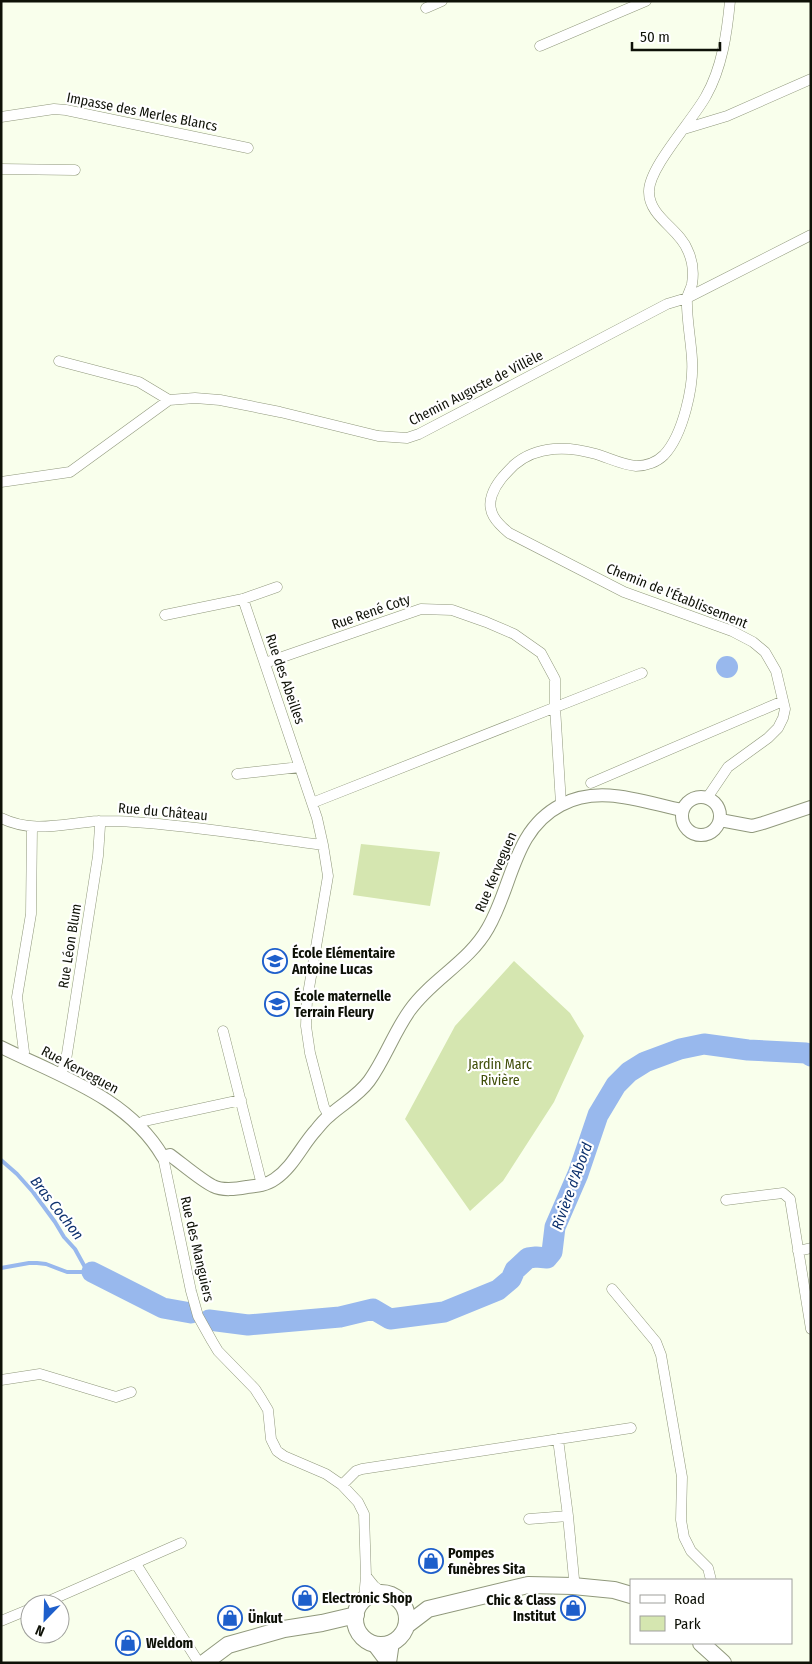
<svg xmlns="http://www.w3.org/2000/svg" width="812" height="1664" viewBox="0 0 812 1664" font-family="'Fira Sans Condensed',sans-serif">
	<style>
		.green { fill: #d5e6b0 }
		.water { fill: #98b8ed }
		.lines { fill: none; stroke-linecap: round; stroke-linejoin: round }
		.stream { stroke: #98b8ed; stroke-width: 4 }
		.river { stroke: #98b8ed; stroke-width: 21 }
		.minor-casing { stroke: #90987c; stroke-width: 11 }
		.tertiary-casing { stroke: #90987c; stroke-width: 14 }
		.primary-casing { stroke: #90987c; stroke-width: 18 }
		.minor { stroke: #fff; stroke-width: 10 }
		.tertiary { stroke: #fff; stroke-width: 12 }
		.primary { stroke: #fff; stroke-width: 16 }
		.labels { text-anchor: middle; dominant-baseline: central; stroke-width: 4.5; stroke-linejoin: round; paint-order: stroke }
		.street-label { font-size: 14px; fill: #0e1107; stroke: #fff }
		.poi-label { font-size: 14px; font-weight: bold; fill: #0e1107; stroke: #fff; text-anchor: start }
		.park-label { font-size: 14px; fill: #404e09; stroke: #fff }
		.water-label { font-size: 15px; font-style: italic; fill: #0d316e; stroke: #fff }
	</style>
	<rect width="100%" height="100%" fill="#f9ffec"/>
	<path class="green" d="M361,844L440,852L430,906L353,895Z
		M514,961L570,1013L584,1036L554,1102L503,1181L470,1211L405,1119L455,1026Z"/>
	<path class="water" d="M716 667a11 11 0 1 1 22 0a11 11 0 1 1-22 0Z"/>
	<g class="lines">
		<path class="stream" d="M1,1160L17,1174L33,1192L55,1222L64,1237L75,1249L86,1269L92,1272
			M1,1268L29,1263H37L46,1264L67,1272H90"/>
		<path class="river" d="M92,1272L163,1308L191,1313
			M209,1320L248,1325L340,1317L373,1309L390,1319L444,1312L498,1290L511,1279L515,1270L528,1258L536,1257L547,1258L552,1252L555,1227L578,1174L598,1115L616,1085L629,1072L645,1062L680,1049L704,1044L748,1050L806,1053L811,1056"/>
		<defs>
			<path id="minor" d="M426,8L442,1
				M540,46L646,1
				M1,117L54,109L66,110L248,148
				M684,129L727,116L811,79
				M1,169L75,170
				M59,361L139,382L169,400
				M1,482L70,472L169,400L195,398L220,400L280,412L378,436L407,438L419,434L667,304L687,298L811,235
				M243,599L317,818L323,845L328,876L307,1000L306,1026L310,1053L324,1107L329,1116
				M165,615L243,599L277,587
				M265,663L421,609L452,610L486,622L514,634L541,653L555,679V707L561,804
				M237,774L300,767
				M591,783L783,701
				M707,798L728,767L768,738L778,728L783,718L785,709L776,671L765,652L753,642L732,631L624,592L509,533C497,523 486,512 492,495C496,483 505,474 514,465C537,445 569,446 596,454C609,458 623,465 636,466C646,466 657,462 664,455C683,435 694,386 692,359C691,340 686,316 687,298C688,293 691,289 692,284C694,272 693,262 688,251C680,229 649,217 649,192C648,168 693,120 706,96C722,68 727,33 730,1
				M312,803L642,673
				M1,818C33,834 65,823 99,821C110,821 122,821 133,822C197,826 260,837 323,845
				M223,1031L262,1185
				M22,1057L24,1052L17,997L31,914L32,827
				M61,1074L66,1060L98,856L100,826L99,821
				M138,1125L144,1121L241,1100
				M163,1157L191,1291L198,1316L212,1341L218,1351L255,1389L262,1400L268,1410L271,1439L277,1451L284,1456L326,1474L342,1485L358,1502L364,1514L366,1576L364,1599
				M726,1200L783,1193L790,1199L811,1329
				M798,1251L811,1248
				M612,1289L656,1342L661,1355L682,1477L681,1520L684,1537L691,1551L708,1568L711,1580
				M1,1380L40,1374L116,1397L131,1392
				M558,1439L568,1516L574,1579L573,1586
				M342,1485L356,1471L362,1469L631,1428
				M529,1519L568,1516
				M136,1564L199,1663
				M366,1576L374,1586L383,1593
				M42,1604L181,1543
				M1,1621L30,1609"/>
			<path id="tertiary" d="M682 816a19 19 0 1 1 38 0a19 19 0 1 1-38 0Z
				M720,820L752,826L763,823L811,807
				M1,1047C59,1076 128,1097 163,1157L170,1155C181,1163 202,1181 213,1186C223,1191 236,1189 247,1187C257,1186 267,1185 275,1179C293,1167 302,1145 316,1130C320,1125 324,1120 329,1116C342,1104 358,1096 369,1081C385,1059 394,1032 410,1010C432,979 469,962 488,928C513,885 513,830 561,805C599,784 643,802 682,810
				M372,1643L387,1663
				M390,1663L393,1642"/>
			<path id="primary" d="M355 1619a26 26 0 1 1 52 0a26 26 0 1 1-52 0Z
				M407,1625L428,1609L528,1585L573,1586L614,1590L631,1595
				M701,1643L723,1663
				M204,1663L228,1645L284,1629L322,1623L356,1615"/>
		</defs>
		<use href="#minor" class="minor-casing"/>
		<use href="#tertiary" class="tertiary-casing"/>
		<use href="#primary" class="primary-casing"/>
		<use href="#minor" class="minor"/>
		<use href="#tertiary" class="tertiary"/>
		<use href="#primary" class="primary"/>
	</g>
	<defs>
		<symbol id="school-ring" viewBox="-11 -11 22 22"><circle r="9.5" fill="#fff" stroke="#1e5fcb" stroke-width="1.5"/><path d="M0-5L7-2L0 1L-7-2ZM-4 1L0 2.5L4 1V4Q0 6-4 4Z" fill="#1e5fcb"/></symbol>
		<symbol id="shop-ring" viewBox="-11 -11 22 22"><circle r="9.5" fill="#fff" stroke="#1e5fcb" stroke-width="1.5"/><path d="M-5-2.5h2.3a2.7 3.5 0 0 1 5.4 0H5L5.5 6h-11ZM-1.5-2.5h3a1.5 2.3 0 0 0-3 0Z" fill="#1e5fcb"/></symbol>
	</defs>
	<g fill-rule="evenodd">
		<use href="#school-ring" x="261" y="947" width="28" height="28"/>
		<use href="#school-ring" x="263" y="990" width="28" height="28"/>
		<use href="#shop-ring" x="417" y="1547" width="28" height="28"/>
		<use href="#shop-ring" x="291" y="1584" width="28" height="28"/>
		<use href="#shop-ring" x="559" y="1594" width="28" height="28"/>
		<use href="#shop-ring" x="216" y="1604" width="28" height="28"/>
		<use href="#shop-ring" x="114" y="1629" width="28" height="28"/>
	</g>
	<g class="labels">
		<g class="street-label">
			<text transform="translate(142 112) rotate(11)">Impasse des Merles Blancs</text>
			<text transform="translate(476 388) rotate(-27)">Chemin Auguste de Villèle</text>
			<text transform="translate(677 596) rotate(22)">Chemin de l'Établissement</text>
			<text transform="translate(371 612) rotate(-19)">Rue René Coty</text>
			<text transform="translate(285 679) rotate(71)">Rue des Abeilles</text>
			<text transform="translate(163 812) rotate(5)">Rue du Château</text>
			<text transform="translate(496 872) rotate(-67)">Rue Kerveguen</text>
			<text transform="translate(70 946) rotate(-81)">Rue Léon Blum</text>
			<text transform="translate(80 1070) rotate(28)">Rue Kerveguen</text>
			<text transform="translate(197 1249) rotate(77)">Rue des Manguiers</text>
		</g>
		<g class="poi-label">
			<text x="292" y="953">École Elémentaire<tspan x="292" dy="16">Antoine Lucas</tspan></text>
			<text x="294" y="996">École maternelle<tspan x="294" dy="16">Terrain Fleury</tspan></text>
			<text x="448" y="1553">Pompes<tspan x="448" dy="16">funèbres Sita</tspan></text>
			<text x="322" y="1598">Electronic Shop</text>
			<text x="556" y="1600" text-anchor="end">Chic &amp; Class<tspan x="556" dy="16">Institut</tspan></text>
			<text x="248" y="1618">Ünkut</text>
			<text x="146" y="1643">Weldom</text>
		</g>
		<g class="park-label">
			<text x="500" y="1064">Jardin Marc<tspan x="500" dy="16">Rivière</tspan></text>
		</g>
		<g class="water-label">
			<text transform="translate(572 1186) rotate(-70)">Rivière d'Abord</text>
			<text transform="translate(57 1208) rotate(52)">Bras Cochon</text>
		</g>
	</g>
	<rect width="812" height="1664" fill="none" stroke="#0e1107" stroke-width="5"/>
	<rect x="630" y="1579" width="162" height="65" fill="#ffffff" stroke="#9fa09c"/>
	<rect x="640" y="1595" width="25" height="8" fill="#ffffff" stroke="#9fa09c"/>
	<text x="674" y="1604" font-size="15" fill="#0e1107">Road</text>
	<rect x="640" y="1616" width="25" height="15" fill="#d5e6b0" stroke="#9fa09c"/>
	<text x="674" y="1629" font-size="15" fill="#0e1107">Park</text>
	<g transform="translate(45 1619) rotate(203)"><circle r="24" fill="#ffffff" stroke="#9fa09c"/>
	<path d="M0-4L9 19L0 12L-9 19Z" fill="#1e5fcb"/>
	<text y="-8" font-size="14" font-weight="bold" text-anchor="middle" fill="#0e1107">N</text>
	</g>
	<path d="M632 42v8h88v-8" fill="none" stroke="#0e1107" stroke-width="2.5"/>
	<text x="640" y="42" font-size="15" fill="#0e1107" stroke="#ffffff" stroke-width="4" paint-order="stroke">50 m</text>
</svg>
